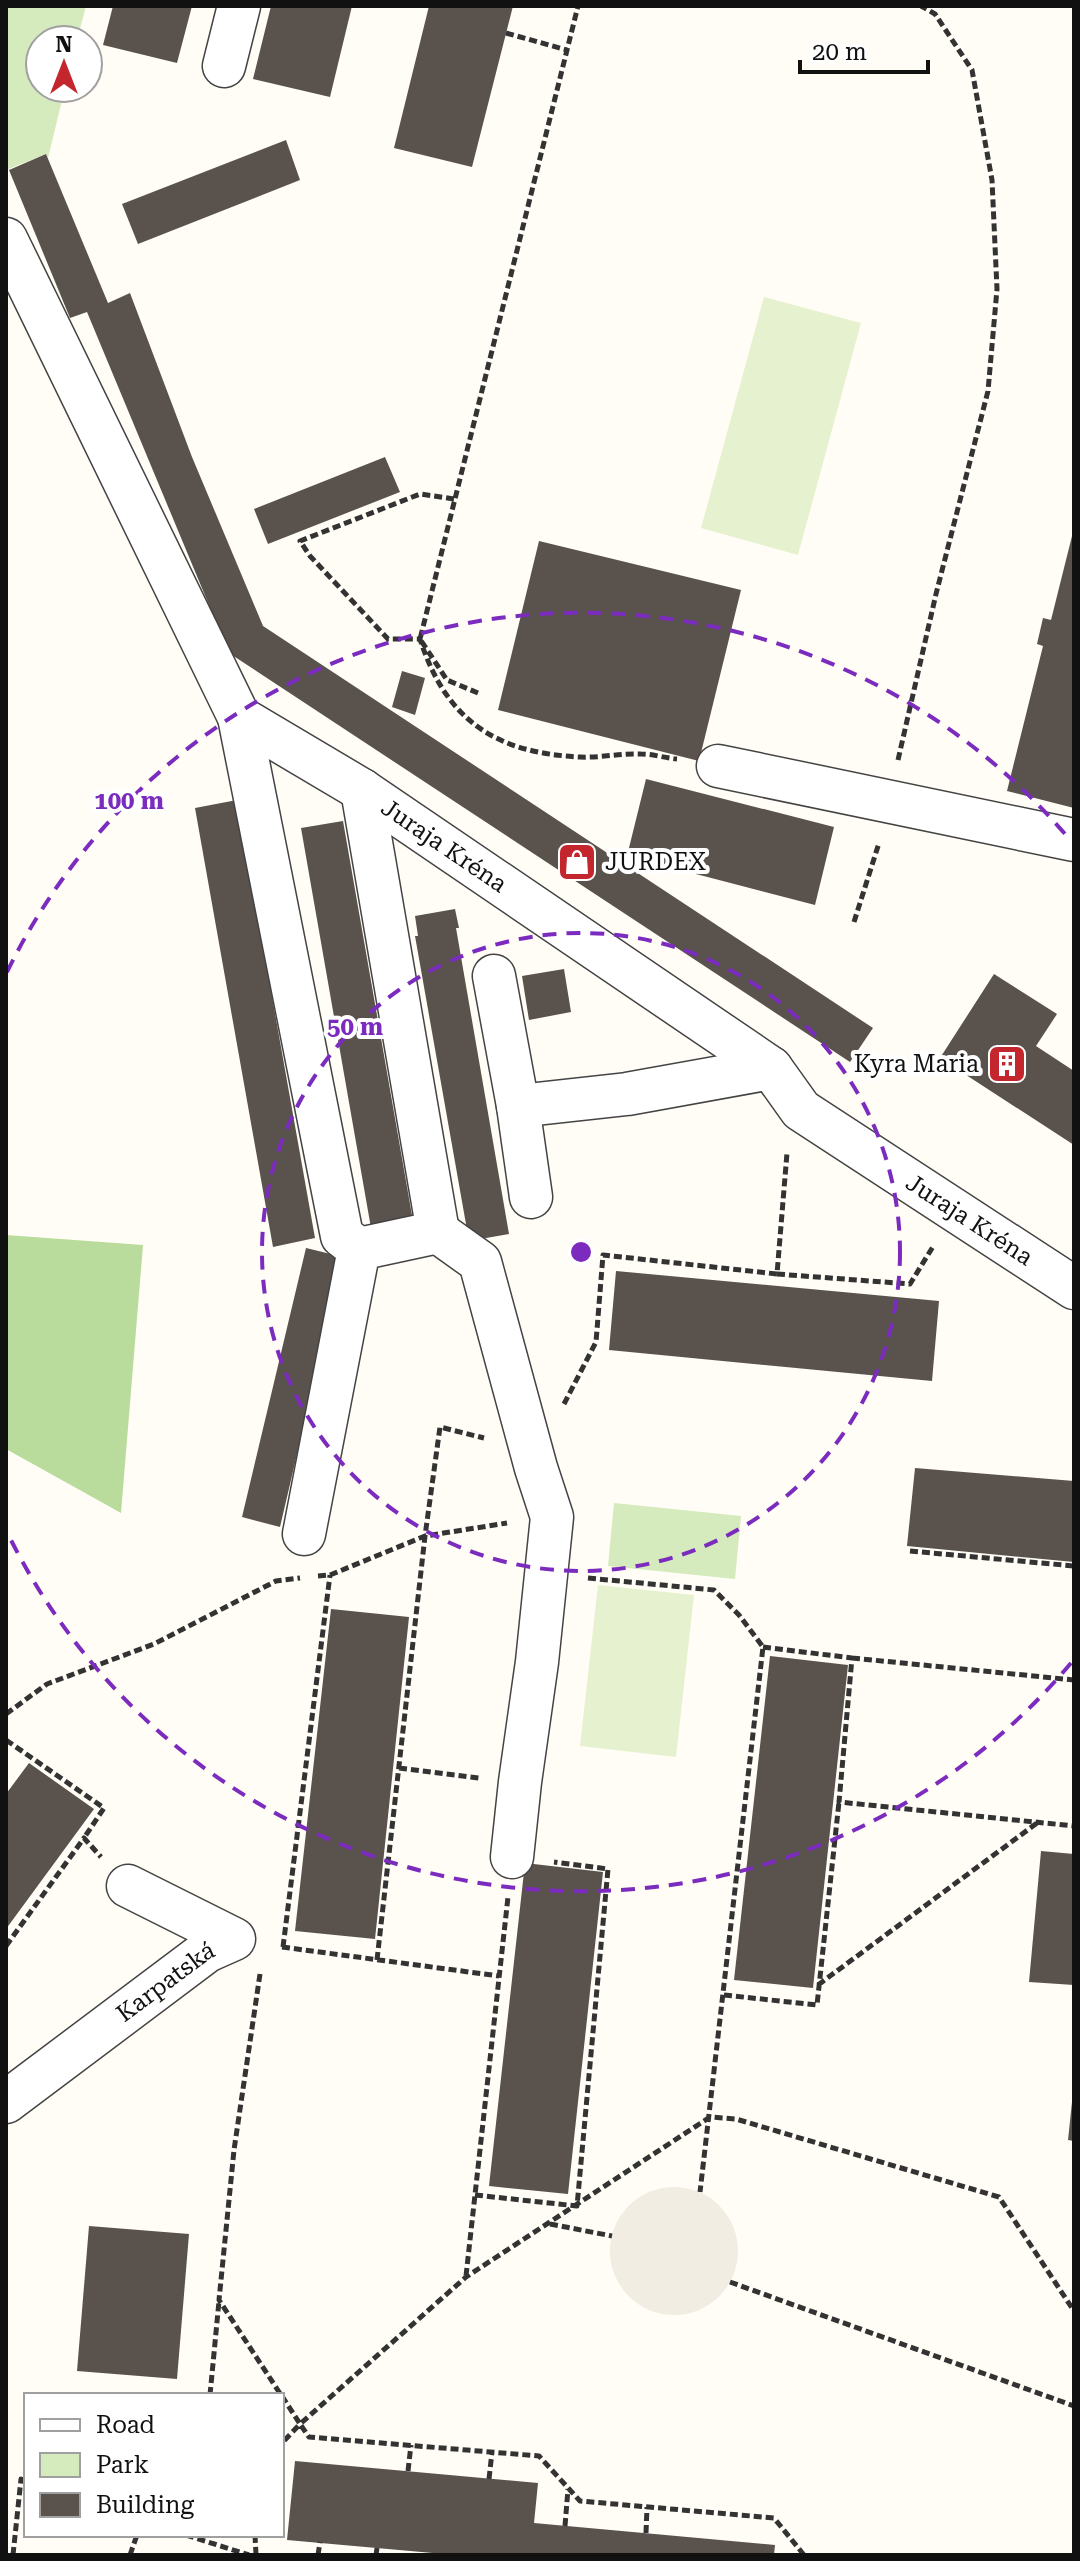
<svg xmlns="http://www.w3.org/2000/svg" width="1080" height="2561" viewBox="0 0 1080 2561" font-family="'Roboto Serif',serif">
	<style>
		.green { fill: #d5ebbd }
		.forest { fill: #b9dc9c }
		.pitch { fill: #e6f2cf }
		.plaza { fill: #f1ede2 }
		.building { fill: #5a524d }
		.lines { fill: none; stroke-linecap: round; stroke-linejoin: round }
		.minor-casing { stroke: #444; stroke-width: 45 }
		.path { stroke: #333; stroke-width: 5; stroke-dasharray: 8 4; stroke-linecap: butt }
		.minor { stroke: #fff; stroke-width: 42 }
		.ring { fill: none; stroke: #7b2cbf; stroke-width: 4; stroke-dasharray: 14 10 }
		.labels { text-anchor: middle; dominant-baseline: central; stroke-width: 8; stroke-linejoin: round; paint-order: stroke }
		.street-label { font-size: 24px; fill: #111; stroke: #fff }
		.poi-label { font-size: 24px; fill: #111; stroke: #fff; text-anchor: start }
		.centre { fill: #7b2cbf; stroke: #fff; stroke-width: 4 }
		.ring-label { font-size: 24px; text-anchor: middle; font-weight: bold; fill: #7b2cbf; stroke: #fff; stroke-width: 8; stroke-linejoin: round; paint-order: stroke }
	</style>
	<rect width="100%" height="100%" fill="#fffdf5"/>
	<path class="green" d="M6,6H86L77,40H40V88H65L48,158L46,154L6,170Z
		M614,1503L741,1516L735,1579L608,1566Z"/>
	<path class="forest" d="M6,1235L143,1245L121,1513L6,1449Z"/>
	<path class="pitch" d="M764,297L861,323L798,555L701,528Z
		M598,1585L694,1595L676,1757L580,1746Z"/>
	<path class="plaza" d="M610 2251a64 64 0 1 1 128 0a64 64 0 1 1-128 0Z"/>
	<path class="building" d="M113,6H192L177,63L103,45Z
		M271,6H352L330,97L253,79Z
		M429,6H513L472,167L394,148Z
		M286,140L300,180L138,244L122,204Z
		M46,154L108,303L130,293L192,457L263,626L873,1028L850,1062L232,655L224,641L87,312L70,318L9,170Z
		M385,457L400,492L268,544L254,509Z
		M1073,532H1074V808L1007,791L1043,646L1037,644L1043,618L1051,620Z
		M539,541L741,590L699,761L498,710Z
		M402,671L425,678L415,715L392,707Z
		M646,779L834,827L815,905L627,856Z
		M237,800L315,1238L273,1247L195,808Z
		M343,821L413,1221L371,1228L301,828Z
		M455,909L459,928H456L509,1234L469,1241L415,936H418L415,916Z
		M564,969L571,1012L529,1020L522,976Z
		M994,974L1057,1014L1036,1046L1074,1071V1145L940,1058Z
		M306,1248L343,1257L280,1527L242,1517Z
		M616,1271L939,1301L932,1381L609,1350Z
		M915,1468L1074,1481V1562L907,1546Z
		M331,1609L409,1617L375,1939L295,1931Z
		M770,1656L848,1665L813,1988L734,1980Z
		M29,1763L94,1809L6,1929V1794Z
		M1041,1851L1074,1854V1985L1029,1982Z
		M525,1863L603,1872L568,2194L489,2186Z
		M1072,2102L1074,2103V2141L1068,2140Z
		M89,2226L189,2234L177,2379L77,2371Z
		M295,2461L538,2483L534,2523L775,2545L774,2555H455L287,2540Z"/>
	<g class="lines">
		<defs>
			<g id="minor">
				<path d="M224,66L239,6"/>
				<path id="s1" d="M6,239L239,717L362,790L771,1068L801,1110L1074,1288"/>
				<path d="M239,717L342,1236L359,1249"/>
				<path d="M718,766L1074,840"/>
				<path d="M494,976L518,1106L627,1094L771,1068"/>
				<path d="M518,1106L531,1197"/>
				<path d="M438,1232L480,1262L536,1468L552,1517L537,1662L520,1782L512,1857"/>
				<path d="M304,1534L359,1249L438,1232L362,790"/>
				<path id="s2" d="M6,2102L207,1951L234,1939L128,1886"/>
			</g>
		</defs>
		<use href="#minor" class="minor-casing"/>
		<path class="path" d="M506,33L567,50
			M454,499L420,494L300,541L310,556L388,639H420C446,720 495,753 580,757C600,758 621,753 641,754C653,754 665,758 677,759
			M478,693L447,680L420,639L578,6
			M898,760L936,594L988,391L997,289L992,180L972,70L935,14L921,6
			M854,922L879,843
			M777,1274L910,1284L934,1245
			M564,1404L596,1342L603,1255L777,1274L787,1153
			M910,1551L1074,1566
			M318,1576L330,1575L425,1536L507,1523
			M588,1578L714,1590L739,1615L763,1647L700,2192
			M763,1647L852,1658L839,1802L1074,1826
			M852,1658L1074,1680
			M6,1714L47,1684L154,1644L276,1581L300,1578
			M6,1740L104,1808L84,1838
			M399,1768L479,1778
			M6,1946L84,1838L101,1857
			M282,1947L499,1976
			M283,1947L330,1575
			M377,1960L425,1536L440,1427L484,1438
			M260,1974L234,2150L219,2300L281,2395
			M818,1985L1037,1823
			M724,1995L817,2005L839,1802
			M475,2195L577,2206L608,1869L554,1862
			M550,2224L612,2236
			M466,2276L508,1897
			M730,2282L1074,2406
			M210,2395L219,2301
			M282,2396L300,2424L282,2443
			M408,2471L411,2445
			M489,2479L492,2452
			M565,2526L568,2489
			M646,2533L647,2507
			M186,2535L249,2555
			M255,2535L256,2555
			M13,2555L21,2479L26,2481
			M130,2555L137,2535
			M318,2555L320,2542
			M376,2555L377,2548
			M804,2555L774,2518L580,2501L539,2456L309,2437L300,2424L466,2277L710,2117L736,2119L999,2197L1074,2311"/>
		<use href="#minor" class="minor"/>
	</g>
	<g class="ring">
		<circle cx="581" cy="1252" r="319"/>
		<path d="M1071 1663A639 639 0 0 1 7 1532M7 972A639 639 0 0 1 1071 841"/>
	</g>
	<defs>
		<symbol id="shop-square" viewBox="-11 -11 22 22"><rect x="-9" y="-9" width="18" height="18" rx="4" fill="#c4262e" stroke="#fff"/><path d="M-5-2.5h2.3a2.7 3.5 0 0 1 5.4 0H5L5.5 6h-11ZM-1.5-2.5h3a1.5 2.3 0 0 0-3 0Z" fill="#fff"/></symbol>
		<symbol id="building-square" viewBox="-11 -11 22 22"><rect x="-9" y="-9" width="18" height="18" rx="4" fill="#c4262e" stroke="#fff"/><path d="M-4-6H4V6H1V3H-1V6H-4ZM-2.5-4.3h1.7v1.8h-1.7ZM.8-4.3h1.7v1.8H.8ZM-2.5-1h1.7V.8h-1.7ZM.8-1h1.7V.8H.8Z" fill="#fff"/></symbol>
	</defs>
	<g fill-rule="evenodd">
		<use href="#shop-square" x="555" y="840" width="44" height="44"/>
		<use href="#building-square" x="985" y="1042" width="44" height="44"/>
	</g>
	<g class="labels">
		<g class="street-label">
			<text stroke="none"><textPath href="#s1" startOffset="774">Juraja Kréna</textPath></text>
			<text stroke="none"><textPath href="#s1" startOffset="1422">Juraja Kréna</textPath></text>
			<text stroke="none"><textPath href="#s2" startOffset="200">Karpatská</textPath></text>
		</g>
		<g class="poi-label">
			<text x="605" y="862">JURDEX</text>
			<text x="979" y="1064" text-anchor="end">Kyra Maria</text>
		</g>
	</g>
	<circle cx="581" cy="1252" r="12" class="centre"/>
	<g class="ring-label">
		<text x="129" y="809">100 m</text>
		<text x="355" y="1035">50 m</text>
	</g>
	<rect width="1080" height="2561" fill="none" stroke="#111111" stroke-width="16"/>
	<rect x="24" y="2393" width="260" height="144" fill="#ffffff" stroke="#a0a0a0" stroke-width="2"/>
	<rect x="40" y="2419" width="40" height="12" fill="#ffffff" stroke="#a0a0a0" stroke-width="2"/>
	<text x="96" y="2433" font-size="24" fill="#111111">Road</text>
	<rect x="40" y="2453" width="40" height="24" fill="#d5ebbd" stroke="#a0a0a0" stroke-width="2"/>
	<text x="96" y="2473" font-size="24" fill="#111111">Park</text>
	<rect x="40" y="2493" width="40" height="24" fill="#5a524d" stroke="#a0a0a0" stroke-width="2"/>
	<text x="96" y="2513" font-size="24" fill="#111111">Building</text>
	<g transform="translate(64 64)"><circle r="38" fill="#ffffff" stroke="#a0a0a0" stroke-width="2"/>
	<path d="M0-6L14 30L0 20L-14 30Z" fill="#c4262e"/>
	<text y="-12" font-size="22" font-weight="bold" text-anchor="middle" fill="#111111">N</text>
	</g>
	<path d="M800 60v12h128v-12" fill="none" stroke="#111111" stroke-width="4"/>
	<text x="812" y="60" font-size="24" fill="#111111" stroke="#ffffff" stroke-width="6" paint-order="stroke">20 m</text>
</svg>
